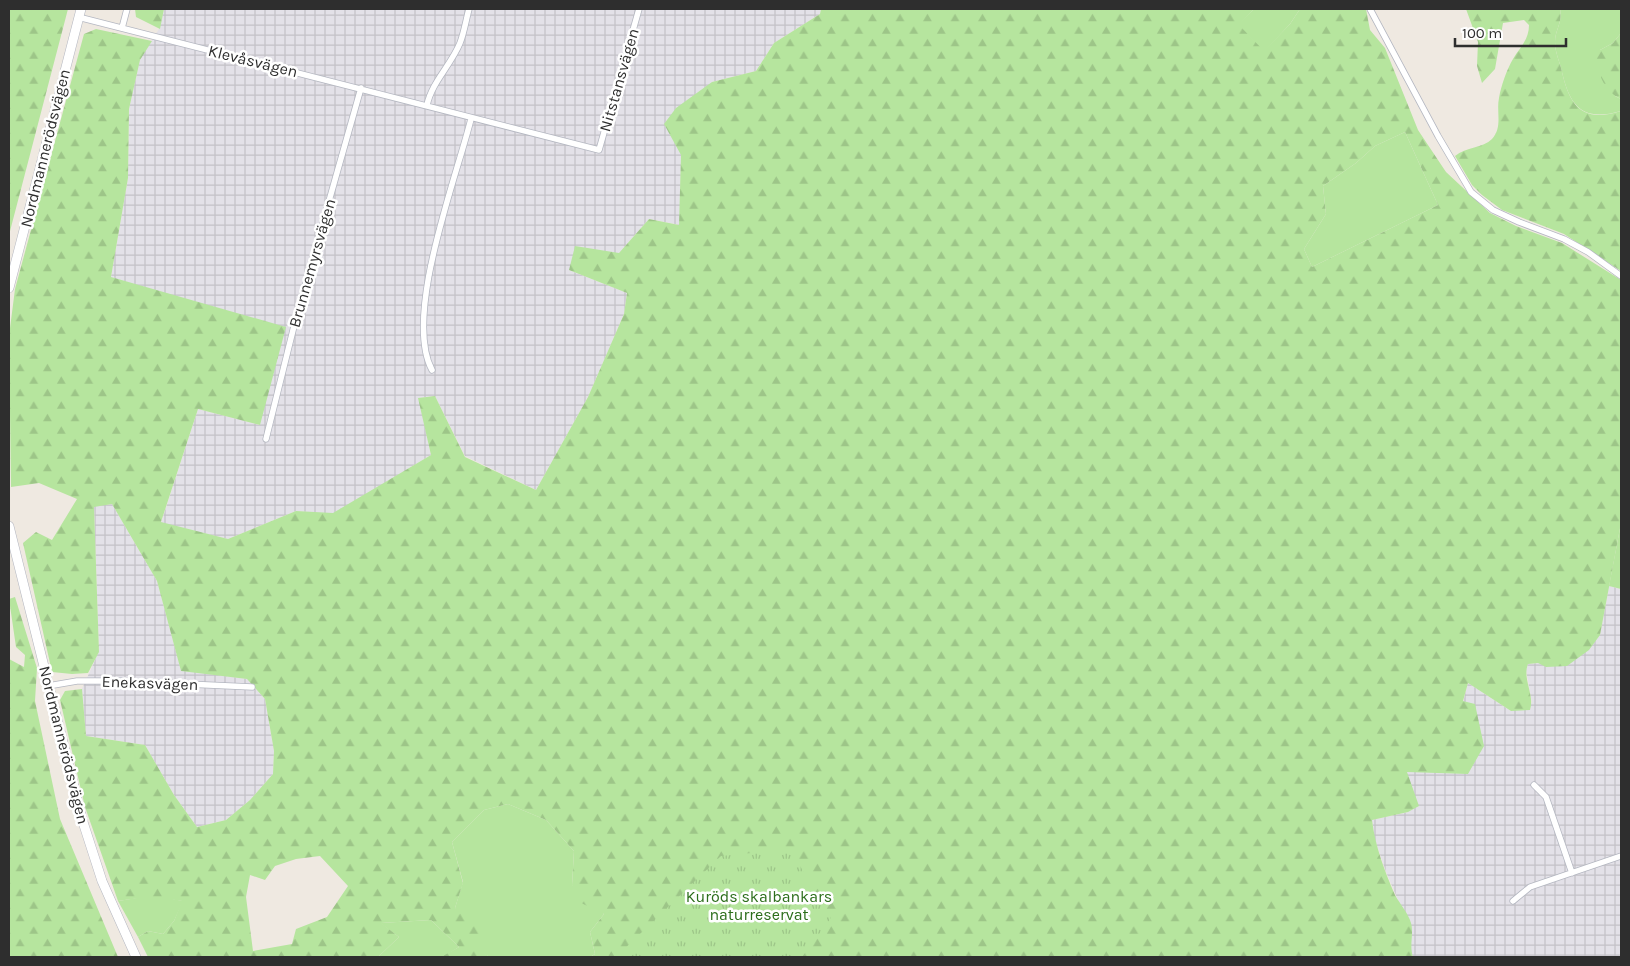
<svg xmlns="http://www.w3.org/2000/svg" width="1630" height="966" viewBox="0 0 1630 966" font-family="Karla,sans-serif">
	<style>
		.industrial { fill: url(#industrial-grid) }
		.grass { fill: #b6e59e }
		.forest { fill: url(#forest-firs); fill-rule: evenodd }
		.park { fill: url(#park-tufts) }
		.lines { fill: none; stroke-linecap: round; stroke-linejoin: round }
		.street-casing { stroke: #b4b7c1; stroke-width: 7 }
		.secondary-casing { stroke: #b4b7c1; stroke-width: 10 }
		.street { stroke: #fff; stroke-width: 5.5 }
		.secondary { stroke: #fff; stroke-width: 9 }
		.labels { text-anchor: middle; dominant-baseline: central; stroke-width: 5; stroke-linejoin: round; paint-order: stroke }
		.street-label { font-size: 16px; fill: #2e2e2e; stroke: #fff }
		.park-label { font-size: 16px; fill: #2c6e1b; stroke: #fff }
	</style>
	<defs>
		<pattern id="industrial-grid" width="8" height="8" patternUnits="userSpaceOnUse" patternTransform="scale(1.25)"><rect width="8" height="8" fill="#e3e1e8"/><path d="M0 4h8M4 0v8" fill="none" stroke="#c3c1c7"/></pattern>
		<pattern id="forest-firs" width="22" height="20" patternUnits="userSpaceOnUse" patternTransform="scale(1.25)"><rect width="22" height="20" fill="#b6e59e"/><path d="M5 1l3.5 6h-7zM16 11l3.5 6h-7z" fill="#9dc588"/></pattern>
		<pattern id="park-tufts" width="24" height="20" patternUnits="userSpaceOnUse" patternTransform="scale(1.25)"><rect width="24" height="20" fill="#b6e59e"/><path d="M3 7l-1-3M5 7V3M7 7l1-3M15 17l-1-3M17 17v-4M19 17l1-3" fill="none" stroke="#9dc588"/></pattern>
	</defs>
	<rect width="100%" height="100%" fill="#efe9e1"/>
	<path class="industrial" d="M164,9H821L820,14L774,43L756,71L712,82L681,155L680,225L649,219L619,253L569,270L627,293L624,314L588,397L536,490L465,456L435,396L419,398L431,455L333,514L296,511L228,539L161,523L198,409L260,425L111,277L128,178L129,109L140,59L159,29Z
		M112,504L157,581L181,670L247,679L265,699L274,751L273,774L250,800L226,820L197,827L174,795L145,745L86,736L82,689L99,651L94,506Z
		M1609,586L1621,589V957H1413L1409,947L1412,933L1386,872L1374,837L1372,820L1408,812L1406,772L1463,702L1468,683L1511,711L1532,703L1526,670L1528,664L1538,663L1600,635Z"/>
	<path class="grass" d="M1254,9H1300L1290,24L1264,52L1238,25Z
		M1560,9H1621V33L1613,43L1600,50L1615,96L1621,99V111C1583,122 1570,107 1562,72C1560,62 1555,53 1555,42C1555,30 1563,22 1560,9Z
		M1405,132L1438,205L1312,267L1304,249L1326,214L1323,186L1356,163L1375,146Z
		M1621,523V589L1609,586Z
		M508,804L546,820L574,851L572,885L604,914L590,932L595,954L590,957H490L477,950L455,908L463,882L452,842L484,810Z
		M143,897H162L183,901L174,921L163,934L148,931L138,937L118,901Z
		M431,920L459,947L443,957H378L399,937L380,923Z"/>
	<path class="forest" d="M9,9H68L9,235Z
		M135,9H164L160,29L136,17Z
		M821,9H1254L1239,25L1264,51L1290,24L1300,9H1366L1370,30L1385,48L1418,130L1446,172L1490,213L1516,226L1562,243L1621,280V523L1600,635L1589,650L1567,666L1546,667L1538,663L1528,664C1522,679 1535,695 1530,710L1511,711L1468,683L1463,701L1475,704L1484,746L1468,774L1407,772L1419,806L1408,812L1372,820C1375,846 1385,872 1395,895C1400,904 1408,913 1411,923C1414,935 1409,945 1413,957H590L595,954L590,932L604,914L577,901L572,885L574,851L546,820L508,804L484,810L452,842L463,883L455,908L485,924L478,949L490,957H435L443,956L459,947L431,920L381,923L399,937L378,957H148L138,937L148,931L163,934L174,921L182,901C160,897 141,897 118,901L85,807L60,700L65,691L82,689L86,736L145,745L174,795L197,827L226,820L250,800L273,774L274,751L265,699L247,679L181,671L157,581L112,504L94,507L99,652L88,673L72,674L52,672L23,543L36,532L52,540L77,499L39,483L11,487L9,336L15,289L84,34L96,29L152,41L140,60L129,109L128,178L111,277L286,327L260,425L198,409L161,522L228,539L296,511L333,513L431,455L418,398L435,396L465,457L536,490L588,397L624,314L627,293L569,270L575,246L619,253L649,219L679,225L681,155L664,124L676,108L712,82L756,71L774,43L820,14ZM1405,132L1438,205L1312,267L1304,249L1326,214L1323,186L1356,163L1375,146ZM320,856L348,886L327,917L296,929L292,944L253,951L246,897L250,875L265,880L275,866L296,859Z
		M1466,9H1560C1563,22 1555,30 1555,42C1555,53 1560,62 1562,72C1570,107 1583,123 1621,111V271L1564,234L1502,210L1482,195L1472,185L1455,156C1466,147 1483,148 1492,139C1503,127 1496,112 1499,98C1501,86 1507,69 1513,59C1520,47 1529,40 1529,25L1524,20L1503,23L1495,69L1482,83L1477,66L1478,42Z
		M1621,33V99C1605,92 1599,75 1595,59L1600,50L1613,43Z
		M15,597L37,668L35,701L60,819L118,957H9V659L24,667L25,655L16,647L9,599Z"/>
	<path class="park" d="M790,849L831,918L802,957H616L721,856Z"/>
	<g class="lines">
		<defs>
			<path id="street" d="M1370,9L1438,136L1471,192L1493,210L1519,222L1564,239L1588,252L1621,276
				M78,17L599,150L639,9
				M122,28L127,9
				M427,105C432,82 451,65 460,43C464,33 466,20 469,9
				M432,370C403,316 456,179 471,119
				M266,439L297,314L361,88
				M48,686L77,681H121L252,687
				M1534,785L1546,797L1572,873
				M1513,901L1530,887L1621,856"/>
			<path id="secondary" d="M9,288L81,9
				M9,526L82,819L102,881L136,957"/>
		</defs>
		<use href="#street" class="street-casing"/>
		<use href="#secondary" class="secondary-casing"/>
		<use href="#street" class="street"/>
		<use href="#secondary" class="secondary"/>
	</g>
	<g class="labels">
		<g class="street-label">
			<text transform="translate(253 61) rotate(14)">Klevåsvägen</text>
			<text transform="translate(619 80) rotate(-74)">Nitstansvägen</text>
			<text transform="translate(45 148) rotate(-76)">Nordmannerödsvägen</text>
			<text transform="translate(312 263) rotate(-74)">Brunnemyrsvägen</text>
			<text transform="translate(150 683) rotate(2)">Enekasvägen</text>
			<text transform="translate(64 745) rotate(76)">Nordmannerödsvägen</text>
		</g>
		<g class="park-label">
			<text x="759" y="896">Kuröds skalbankars<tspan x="759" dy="18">naturreservat</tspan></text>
		</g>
	</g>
	<rect width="1630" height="966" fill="none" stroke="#2e2e2e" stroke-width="20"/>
	<path d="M1455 38v8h111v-8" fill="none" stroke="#2e2e2e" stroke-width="2.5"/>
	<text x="1462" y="38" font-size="15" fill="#2e2e2e" stroke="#ffffff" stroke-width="4" paint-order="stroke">100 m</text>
</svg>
